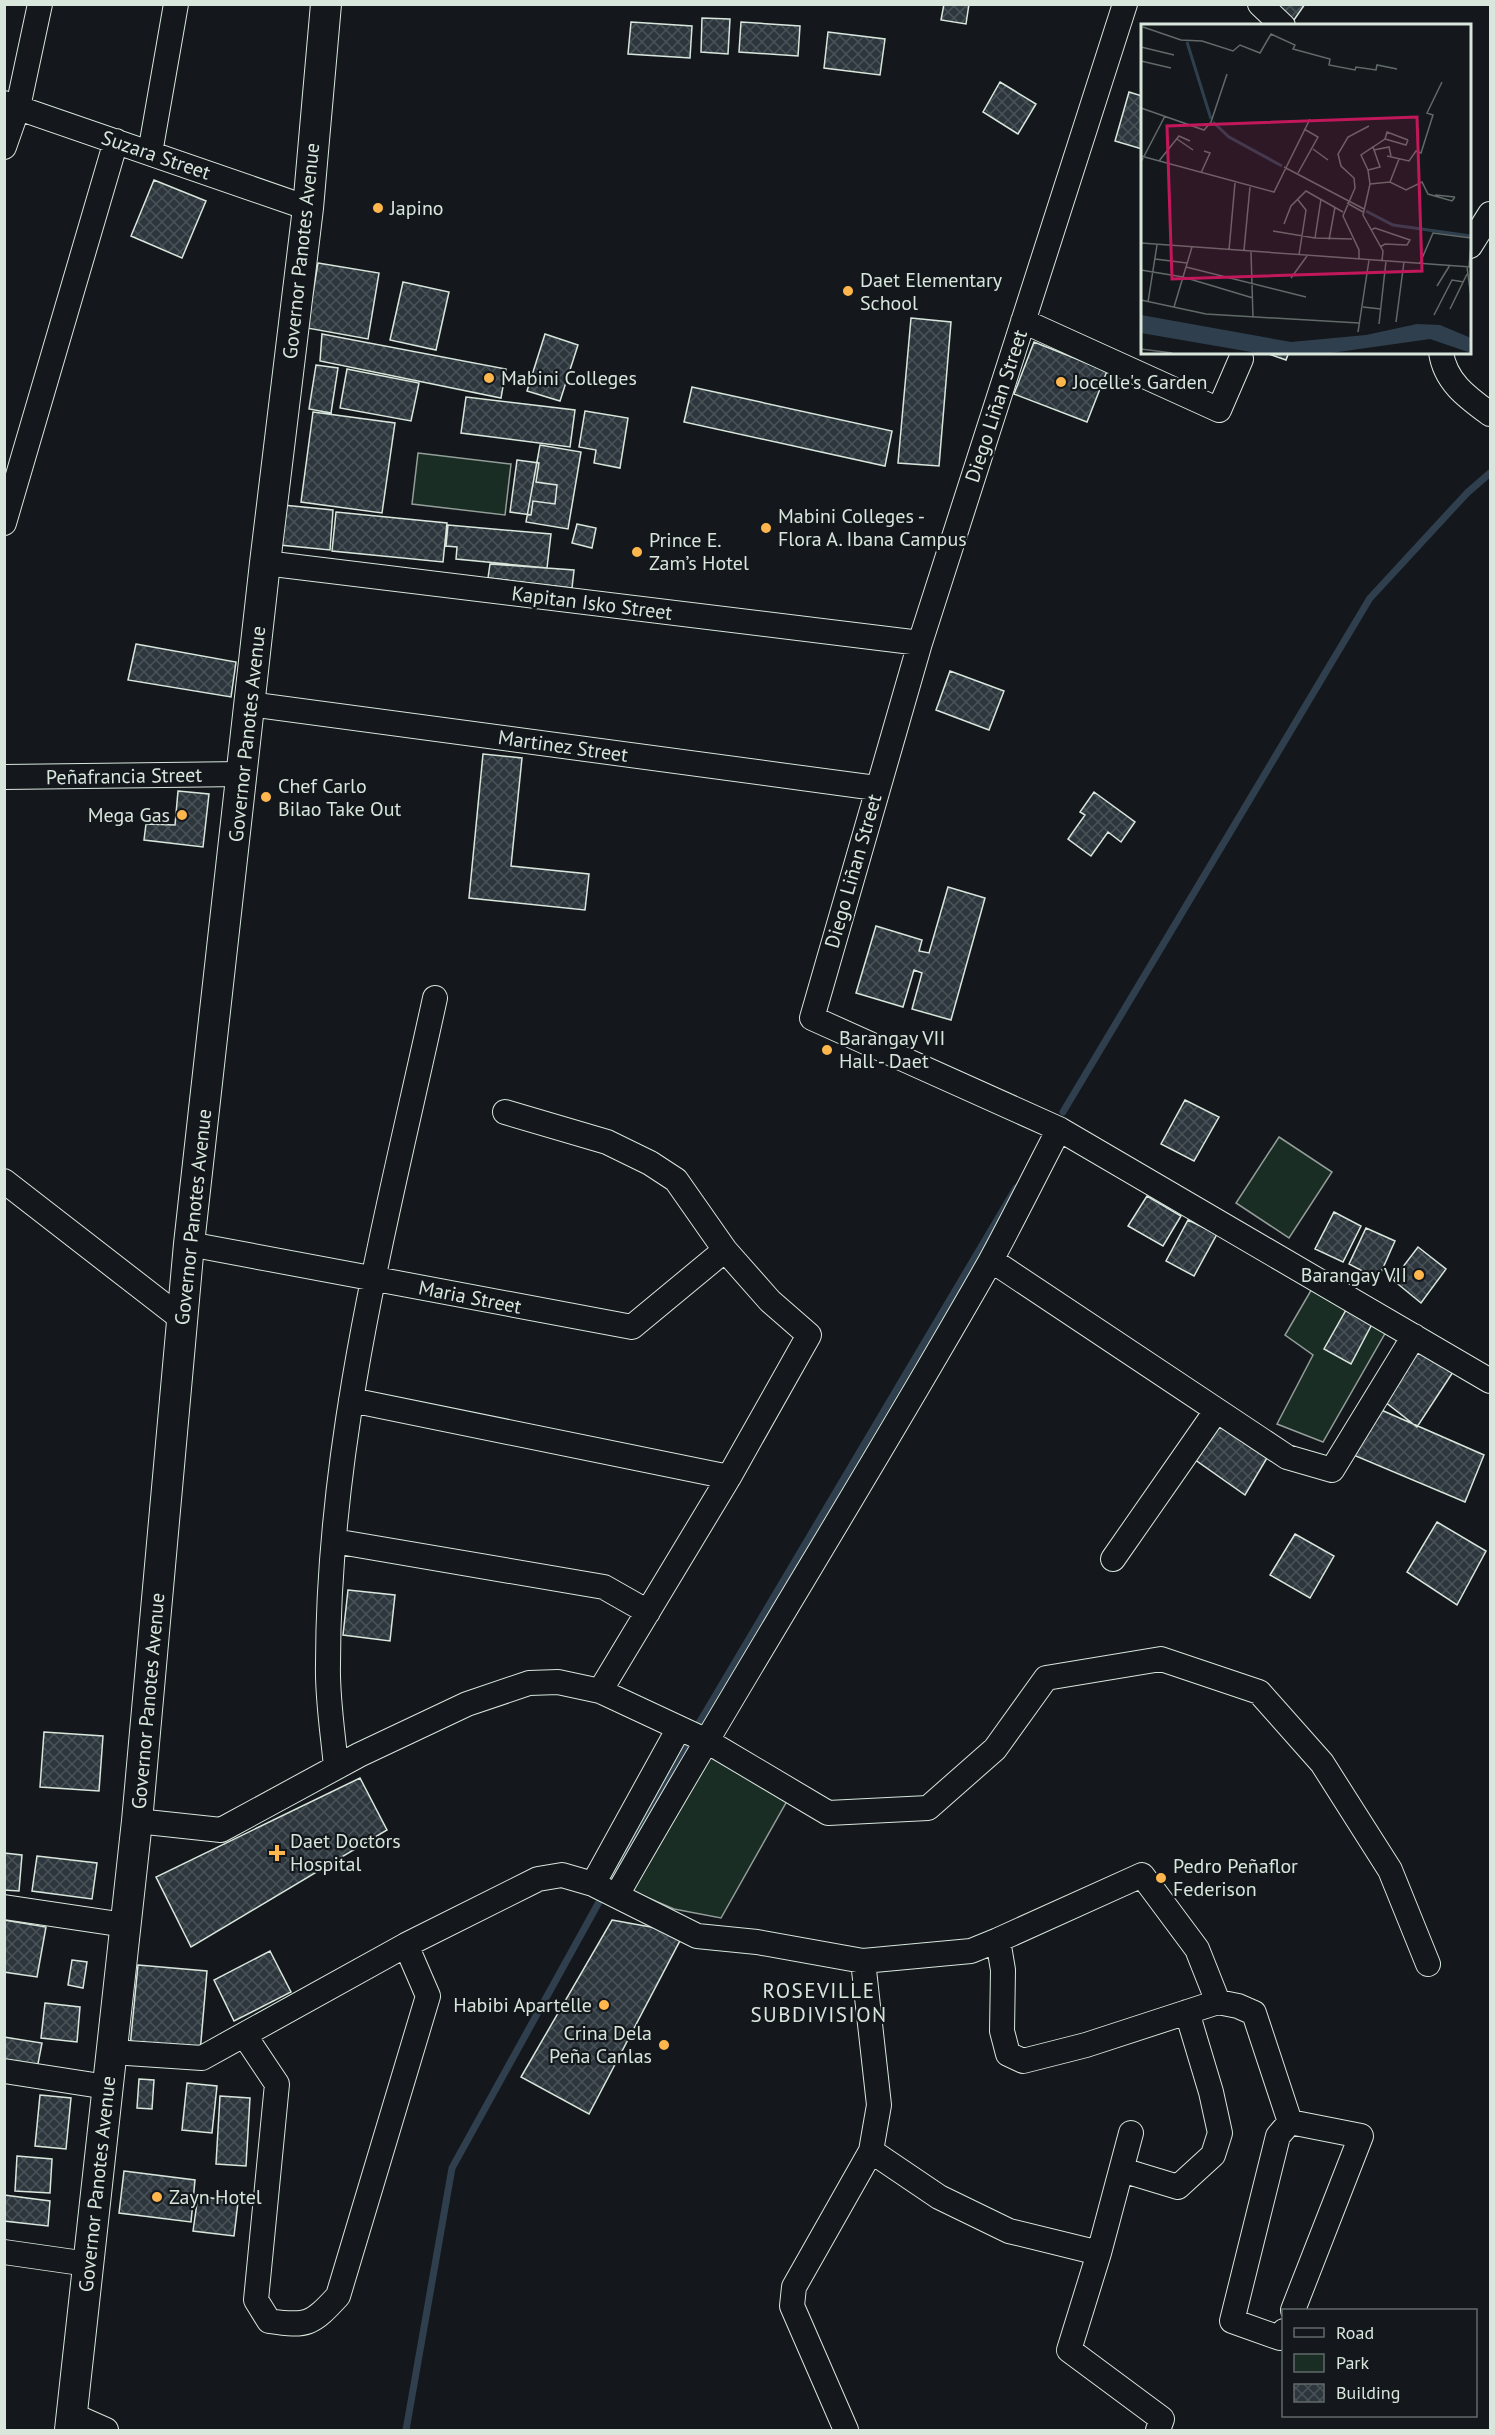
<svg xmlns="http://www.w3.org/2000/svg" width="1495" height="2435" viewBox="0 0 1495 2435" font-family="'PT Sans',sans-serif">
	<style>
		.green { fill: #1a2d24; stroke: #939e99; stroke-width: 1.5 }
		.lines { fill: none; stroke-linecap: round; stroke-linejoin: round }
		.stream { stroke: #2f3f4d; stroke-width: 7 }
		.building { fill: url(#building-cross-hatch); stroke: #d8e6dc; stroke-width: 1.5 }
		.minor-casing { stroke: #d8e6dc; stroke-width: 26 }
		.major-casing { stroke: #d8e6dc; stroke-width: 32 }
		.minor { stroke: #14181c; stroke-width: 24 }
		.major { stroke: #14181c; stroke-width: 30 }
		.poi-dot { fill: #ffb74d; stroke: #14181c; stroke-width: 2 }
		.labels { text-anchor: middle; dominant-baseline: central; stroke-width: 4.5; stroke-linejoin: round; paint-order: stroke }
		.street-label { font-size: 20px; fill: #d8e6dc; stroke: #14181c }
		.poi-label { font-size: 20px; fill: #d8e6dc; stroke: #14181c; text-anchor: start }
		.neighbourhood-label { font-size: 21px; letter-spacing: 1.5px; fill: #d8e6dc; stroke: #14181c }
		.inset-river { fill: none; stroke: #2f3f4d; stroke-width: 3 }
		.inset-road { fill: none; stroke: #626a69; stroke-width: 1.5 }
		.view { fill: #c2185b; fill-opacity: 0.15; stroke: #c2185b; stroke-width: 3 }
		.inset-edge { fill: none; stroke: #d8e6dc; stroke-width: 3 }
	</style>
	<defs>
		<pattern id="building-cross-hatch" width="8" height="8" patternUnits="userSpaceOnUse" patternTransform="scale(1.5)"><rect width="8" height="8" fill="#2c363c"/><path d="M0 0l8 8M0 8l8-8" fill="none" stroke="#4a5358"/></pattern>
	</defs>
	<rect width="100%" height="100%" fill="#14181c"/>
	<path class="green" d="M418,453L511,464L505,515L412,504Z
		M1279,1137L1332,1172L1289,1238L1236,1203Z
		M1313,1287L1387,1330L1323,1442L1277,1424L1313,1355L1285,1335Z
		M707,1755L787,1801L721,1918L674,1909L632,1891Z"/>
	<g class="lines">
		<path class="stream" d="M1063,1112L1370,598L1467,493L1490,473
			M695,1730L1016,1188
			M609,1885L685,1747
			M406,2430L452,2168L599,1902"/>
	</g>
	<path class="building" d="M944,4H969L966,24L941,20Z
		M1279,4H1305L1294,20L1277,8Z
		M702,18L730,19L728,54L701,52Z
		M631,22L692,26L690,58L628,54Z
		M741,22L800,26L798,56L739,52Z
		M828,32L885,39L880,75L824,68Z
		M1000,82L1036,104L1018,134L983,112Z
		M1129,92L1142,96V149L1115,141Z
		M154,180L206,201L182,258L131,236Z
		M318,263L379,273L368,339L307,328Z
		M403,282L449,292L436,350L390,340Z
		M911,318L951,322L939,466L898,463Z
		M322,334L506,369L501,398L320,361Z
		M545,334L578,345L560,401L527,391Z
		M1034,342L1107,371L1087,422L1014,394Z
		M1263,352H1289L1286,360Z
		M316,365L338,368L331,413L309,409Z
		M347,369L419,383L411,421L340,408Z
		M692,387L892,431L885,466L684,422Z
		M466,397L575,410L570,447L461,433Z
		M585,411L628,418L620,468L594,463L596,450L579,447Z
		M313,412L395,423L382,513L301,502Z
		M540,445L581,452L568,529L526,522Z
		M517,460L539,463L536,482L557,485L555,504L533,501L531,515L510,512Z
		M283,505L333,510L330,550L280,545Z
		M336,512L447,523L443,562L332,551Z
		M577,524L596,528L592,548L572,543Z
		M448,525L551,534L547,568L456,559L457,547L446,546Z
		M490,564L574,570L572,588L488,578Z
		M136,644L236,662L231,697L128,680Z
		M950,671L1004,691L989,730L936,710Z
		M483,754L522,758L511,866L589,874L585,910L469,898Z
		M178,791L209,794L203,847L144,840L146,824L175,825Z
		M1094,792L1135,822L1121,842L1108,832L1091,856L1068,839L1085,815L1080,812Z
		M948,887L985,898L951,1020L912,1009L922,973L914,970L903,1007L856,993L876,926L922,940L919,951L929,953Z
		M1185,1100L1219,1117L1194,1161L1161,1144Z
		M1147,1196L1181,1216L1163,1246L1128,1226Z
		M1334,1212L1361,1226L1343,1262L1315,1249Z
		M1188,1220L1217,1234L1194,1276L1166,1261Z
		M1366,1228L1395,1241L1378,1279L1349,1264Z
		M1418,1247L1446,1269L1421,1303L1393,1280Z
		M1346,1310L1372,1324L1351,1364L1324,1349Z
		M1417,1352L1453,1372L1417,1427L1384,1401Z
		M1379,1409L1484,1455L1465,1502L1351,1454Z
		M1216,1424L1267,1458L1245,1495L1194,1459Z
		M1437,1522L1486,1551L1457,1605L1407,1572Z
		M1295,1534L1334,1556L1310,1598L1270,1575Z
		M348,1590L395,1595L390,1641L343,1635Z
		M44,1732L103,1736L99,1791L40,1787Z
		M360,1778L387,1830L191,1947L156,1877Z
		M4,1853L22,1855L19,1891L4,1890Z
		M37,1856L97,1863L92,1899L32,1891Z
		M4,1920L46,1927L37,1977L4,1972Z
		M612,1920L684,1933L589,2114L521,2077Z
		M270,1951L291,1992L234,2021L214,1980Z
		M72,1960L87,1962L83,1988L68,1985Z
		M138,1965L207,1971L200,2053L130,2047Z
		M45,2003L80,2007L77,2042L41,2038Z
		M4,2037L42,2043L37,2069L4,2063Z
		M139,2079L154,2080L152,2109L137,2108Z
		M187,2083L217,2086L212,2133L182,2130Z
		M40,2095L71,2098L66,2149L35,2146Z
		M220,2096L250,2098L246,2166L216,2164Z
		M17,2156L52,2159L50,2193L15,2191Z
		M124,2171L195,2180L191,2222L119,2213Z
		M4,2195L50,2201L48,2226L4,2221Z
		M198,2196L238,2202L234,2236L193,2231Z"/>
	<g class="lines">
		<defs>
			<path id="minor" d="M1125,4L920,643L812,1018L1059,1129L1490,1381
				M1260,4L1283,26
				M4,103L308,208
				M4,147L18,107L40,4
				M150,153L176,4
				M1470,246L1490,214
				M1023,321L1219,410L1241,359
				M1441,352C1445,382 1468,398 1490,414
				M4,523L116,141
				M265,563L920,643
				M250,704L876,788
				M4,777L243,774
				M505,1112L607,1142L650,1163L676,1180L725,1250L770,1301L809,1335L729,1477L600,1691
				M4,1181L182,1319
				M189,1244L632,1327L725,1250
				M991,1260L1287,1457L1332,1470L1414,1336
				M351,1400L729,1477
				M334,1541L604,1587L648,1612
				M1113,1559L1216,1411
				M336,1767C333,1733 327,1698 328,1664C328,1438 387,1218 435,998
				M137,1821L221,1830L359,1755L467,1704L529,1683L558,1682L600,1691L705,1740L828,1813L928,1808L995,1749L1046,1678L1161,1659L1259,1692L1322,1763L1390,1870L1428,1964
				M593,1884L679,1728
				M617,1895C738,1682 869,1475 990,1262C1014,1218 1036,1173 1059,1129
				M4,1907L125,1925
				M1218,2002L1238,2006L1254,2013L1290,2122L1361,2136L1293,2310
				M245,2036L277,2084L256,2300L269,2321C308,2327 312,2324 338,2296L428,1996L406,1945
				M112,2052L202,2058L406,1945L538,1879L562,1875L593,1884L697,1936L757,1942L863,1961L971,1951L998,1940L1003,1970L1002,2031L1008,2054L1023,2061L1086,2045L1218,2002L1197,1949L1142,1875L998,1940
				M4,2071L107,2087
				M1131,2133L1099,2253L1069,2350L1162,2419L1158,2430
				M871,2151L939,2197L1009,2231L1099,2253
				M1122,2170L1178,2187L1213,2155L1220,2133L1211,2092L1187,2012
				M4,2252L88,2264
				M1284,2331L1280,2338L1232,2321L1278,2136L1290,2122
				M72,2415L106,2430
				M846,2430L792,2306L794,2287L871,2151L879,2105L863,1961"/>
			<path id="major" d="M70,2430L137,1821L189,1244L265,563L308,208L326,4"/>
		</defs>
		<use href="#minor" class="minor-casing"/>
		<use href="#major" class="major-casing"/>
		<use href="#minor" class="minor"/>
		<use href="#major" class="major"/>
	</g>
	<g class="poi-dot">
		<circle cx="378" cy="208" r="6"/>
		<circle cx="848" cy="291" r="6"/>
		<circle cx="489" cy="378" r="6"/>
		<circle cx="1061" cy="382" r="6"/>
		<circle cx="766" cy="528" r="6"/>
		<circle cx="637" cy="552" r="6"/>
		<circle cx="266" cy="797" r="6"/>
		<circle cx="182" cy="815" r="6"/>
		<circle cx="827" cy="1050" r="6"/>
		<circle cx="1419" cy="1275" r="6"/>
		<path d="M274 1844h6v6h6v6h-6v6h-6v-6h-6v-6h6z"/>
		<circle cx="1161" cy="1878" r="6"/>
		<circle cx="604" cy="2005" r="6"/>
		<circle cx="664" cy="2045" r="6"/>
		<circle cx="157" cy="2197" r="6"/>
	</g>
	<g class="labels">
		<g class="street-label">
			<text transform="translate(156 155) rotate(19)">Suzara Street</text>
			<text transform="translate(301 251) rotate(-84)">Governor Panotes Avenue</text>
			<text transform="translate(996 406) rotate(-72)">Diego Liñan Street</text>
			<text transform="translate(592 603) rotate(7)">Kapitan Isko Street</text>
			<text transform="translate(247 734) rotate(-84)">Governor Panotes Avenue</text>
			<text transform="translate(563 746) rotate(8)">Martinez Street</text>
			<text transform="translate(124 776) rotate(-1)">Peñafrancia Street</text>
			<text transform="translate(853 871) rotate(-74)">Diego Liñan Street</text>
			<text transform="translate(193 1217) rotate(-84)">Governor Panotes Avenue</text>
			<text transform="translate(470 1297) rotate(11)">Maria Street</text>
			<text transform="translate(148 1701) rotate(-85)">Governor Panotes Avenue</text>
			<text transform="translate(97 2184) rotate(-84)">Governor Panotes Avenue</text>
		</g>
		<g class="poi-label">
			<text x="390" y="208">Japino</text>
			<text x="860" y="280">Daet Elementary<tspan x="860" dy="23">School</tspan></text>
			<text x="501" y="378">Mabini Colleges</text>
			<text x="1073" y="382">Jocelle's Garden</text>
			<text x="778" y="516">Mabini Colleges -<tspan x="778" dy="23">Flora A. Ibana Campus</tspan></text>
			<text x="649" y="540">Prince E.<tspan x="649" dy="23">Zam’s Hotel</tspan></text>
			<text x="278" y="786">Chef Carlo<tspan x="278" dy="23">Bilao Take Out</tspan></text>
			<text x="170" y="815" text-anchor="end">Mega Gas</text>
			<text x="839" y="1038">Barangay VII<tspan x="839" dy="23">Hall - Daet</tspan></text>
			<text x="1407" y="1275" text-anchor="end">Barangay VII</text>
			<text x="290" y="1841">Daet Doctors<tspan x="290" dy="23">Hospital</tspan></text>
			<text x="1173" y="1866">Pedro Peñaflor<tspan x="1173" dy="23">Federison</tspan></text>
			<text x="592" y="2005" text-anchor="end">Habibi Apartelle</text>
			<text x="652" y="2033" text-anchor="end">Crina Dela<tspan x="652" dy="23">Peña Canlas</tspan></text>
			<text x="169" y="2197">Zayn Hotel</text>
		</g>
		<g class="neighbourhood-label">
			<text x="819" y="1990">ROSEVILLE<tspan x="819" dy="24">SUBDIVISION</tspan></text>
		</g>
	</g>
	<g transform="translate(1141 24)">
		<rect width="330" height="330" fill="#14181c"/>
		<path d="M0,291L150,318L225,311L276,300L299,301L330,314V329L289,315L190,329H116L0,309Z" fill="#2f3f4d"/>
		<path class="inset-river" d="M46,18L70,95M72,98L88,113L141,142M225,187L252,201L330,212"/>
		<path class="inset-road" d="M2,3L40,16L61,17L92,27L99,21L119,29L130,10L154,21L152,25L189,35L188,41L214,46L215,43L235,46L236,41L256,45M0,23L33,31M0,37L30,44M0,84L63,106L70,98L86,50M36,115L52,126M244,115L265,121L267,116M232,123L244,115L246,108L267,116M172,125L187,136M233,126L248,123L250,132M0,132L133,168L169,95M246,132L268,137L275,127L280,129L292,91L286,89L301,58M18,137L38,112L49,117M0,138L24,92M143,143L223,185M227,146L220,131L232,123L239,143L227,146L229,160L222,191L242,227L241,237M60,149L69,129L63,127M157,149L177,113L163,105M249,158L258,135M229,160L249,158L265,166L281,158L287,170L311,177L314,173M294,171L314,173M157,176L165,186L158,231M206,179L222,188M143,200L150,182L165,167L202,188M230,206L234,204L269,216L266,221L244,220L239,223M132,207L174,214L211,215M174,214L180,175M188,216L194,183M0,219L330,243M88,226L94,159M103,226L109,163M110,228L112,294M14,235L46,239M218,235V226L202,192L214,164L213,154L200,142L197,130L207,113L228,102M279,239L292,209L330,214M45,243L165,273M326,243L330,273M328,243L330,220M0,246L42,253L112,274M150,254L166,232M296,262L309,241M0,276L65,290L218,299M7,278L16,221M33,283L51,223M222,283L240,285M309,285L326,250M293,291L311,256L323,258M255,298L263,238M238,300L245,237M217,308L228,236M0,325L31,329"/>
		<path class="view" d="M276,93L281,247L31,255L26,102Z"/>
		<rect width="330" height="330" class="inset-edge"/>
	</g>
	<rect width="1495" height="2435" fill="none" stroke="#d8e6dc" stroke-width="12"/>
	<rect x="1282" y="2309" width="195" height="108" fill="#14181c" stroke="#626a69" stroke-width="1.5"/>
	<rect x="1294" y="2328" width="30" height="9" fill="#14181c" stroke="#626a69" stroke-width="1.5"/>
	<text x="1336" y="2339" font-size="18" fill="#d8e6dc">Road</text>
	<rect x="1294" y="2354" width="30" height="18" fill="#1a2d24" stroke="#626a69" stroke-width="1.5"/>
	<text x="1336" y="2369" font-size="18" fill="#d8e6dc">Park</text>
	<rect x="1294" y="2384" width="30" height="18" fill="url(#building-cross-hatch)" stroke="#626a69" stroke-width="1.5"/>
	<text x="1336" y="2399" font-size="18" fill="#d8e6dc">Building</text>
</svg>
